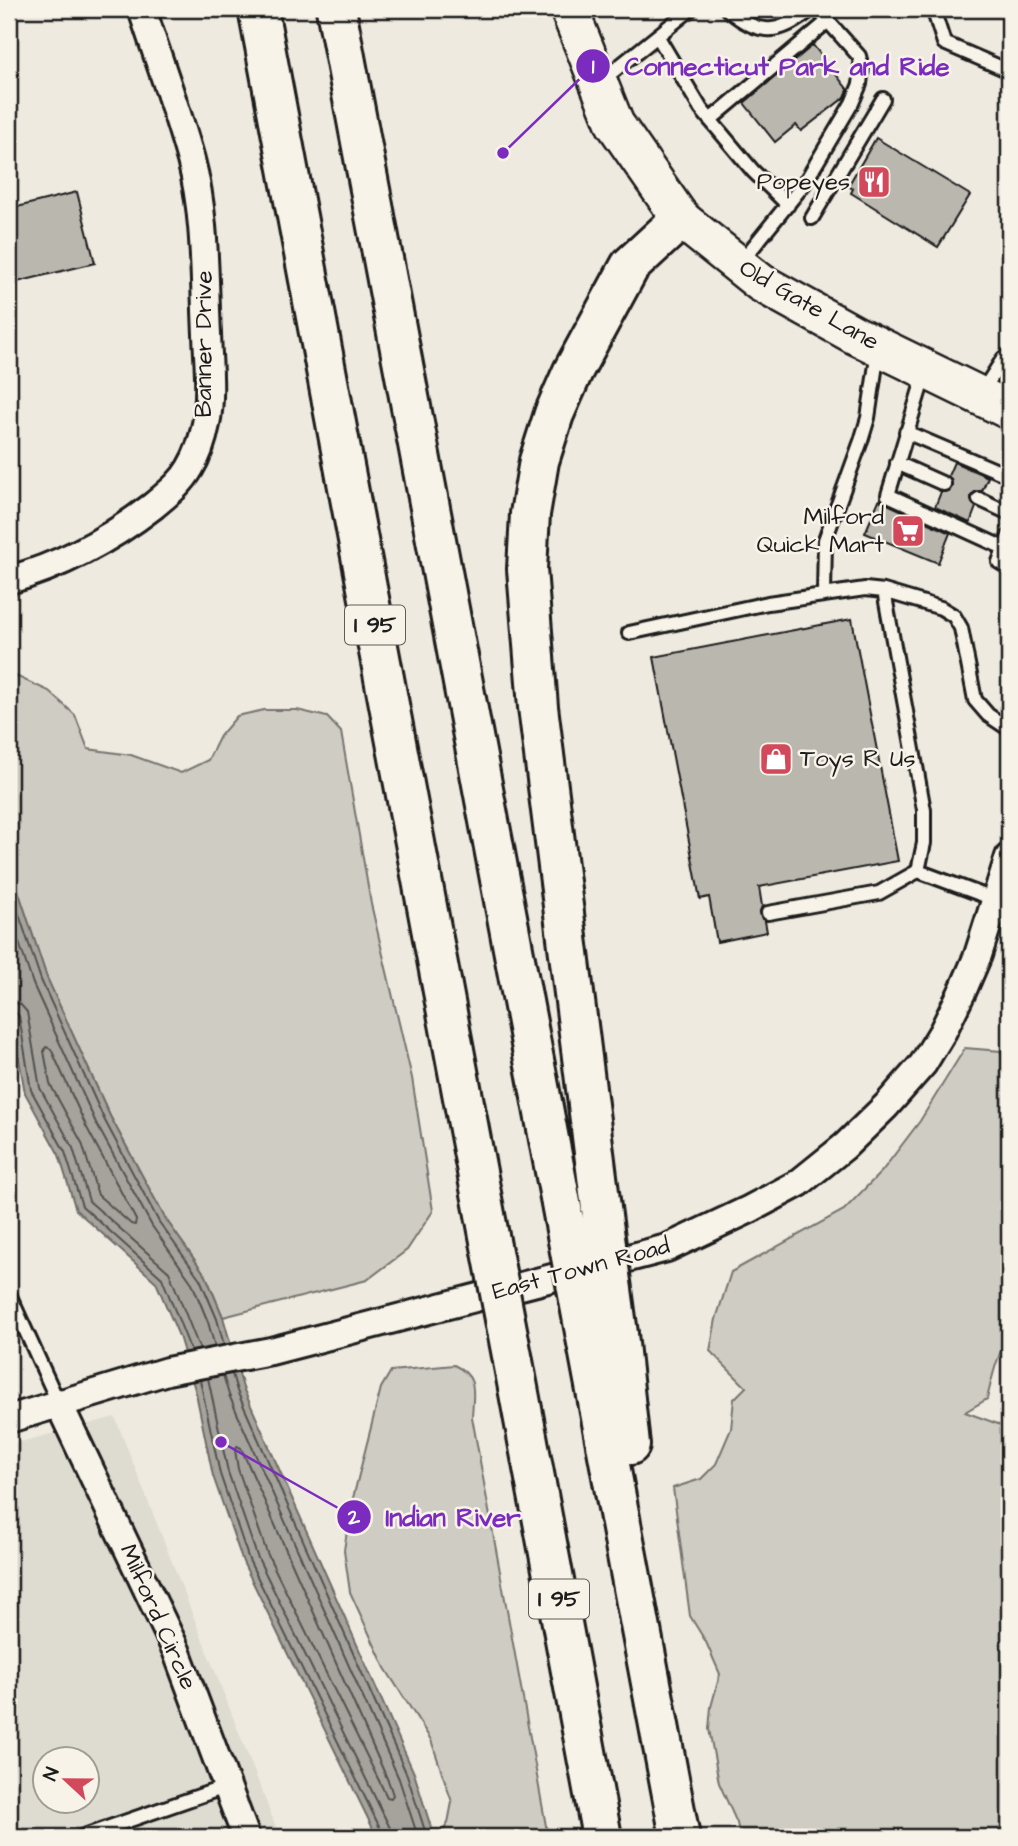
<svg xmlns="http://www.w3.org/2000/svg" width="1018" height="1846" viewBox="0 0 1018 1846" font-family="'Architects Daughter',sans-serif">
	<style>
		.built { fill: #dedbd1; fill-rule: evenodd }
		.green { fill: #cfccc3; stroke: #767470; stroke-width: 2 }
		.water { fill: #a6a39d; stroke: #6f6d69; stroke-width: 2 }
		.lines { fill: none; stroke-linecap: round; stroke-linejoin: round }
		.shore { stroke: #535250; stroke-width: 2 }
		.building { fill: #bab7af; stroke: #1c1c1c; stroke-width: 2 }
		.service-casing { stroke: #1c1c1c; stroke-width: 18 }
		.minor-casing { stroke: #1c1c1c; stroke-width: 32 }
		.secondary-casing { stroke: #1c1c1c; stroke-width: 42 }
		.motorway-casing { stroke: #1c1c1c; stroke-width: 44 }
		.service { stroke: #f7f3e8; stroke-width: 12 }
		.minor { stroke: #f7f3e8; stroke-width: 26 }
		.secondary { stroke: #f7f3e8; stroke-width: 37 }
		.motorway { stroke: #f7f3e8; stroke-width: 38 }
		.motorway-bridge-casing { stroke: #1c1c1c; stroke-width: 44; stroke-linecap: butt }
		.motorway-bridge { stroke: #f7f3e8; stroke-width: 38 }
		.labels { text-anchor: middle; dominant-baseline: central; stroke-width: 5; stroke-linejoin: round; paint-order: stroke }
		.shield { fill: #f7f3e8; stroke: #5e5c59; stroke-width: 2 }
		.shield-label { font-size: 23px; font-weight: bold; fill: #1c1c1c }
		.poi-label { font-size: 24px; fill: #1c1c1c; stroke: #f7f3e8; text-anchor: end }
		.street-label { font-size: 24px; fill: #1c1c1c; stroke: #f7f3e8 }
		.leader { fill: none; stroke: #7b2cbf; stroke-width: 2.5 }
		.callout-dot { fill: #7b2cbf; stroke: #f7f3e8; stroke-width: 2.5 }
		.mark-label { font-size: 21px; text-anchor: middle; font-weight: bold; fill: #fff }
		.callout-label { font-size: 26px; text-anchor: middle; font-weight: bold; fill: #7b2cbf; stroke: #f7f3e8; stroke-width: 5; stroke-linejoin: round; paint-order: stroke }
	</style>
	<rect width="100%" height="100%" fill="#eeeae0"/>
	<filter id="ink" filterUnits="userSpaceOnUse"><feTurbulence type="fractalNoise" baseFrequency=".0143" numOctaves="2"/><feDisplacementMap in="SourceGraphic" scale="14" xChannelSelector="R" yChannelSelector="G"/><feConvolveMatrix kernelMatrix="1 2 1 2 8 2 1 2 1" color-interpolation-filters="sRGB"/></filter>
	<g filter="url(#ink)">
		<path class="built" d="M115,1417L280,1837H9V1445ZM46,1758H88V1800H46Z"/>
		<path class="green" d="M9,673L49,691L75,715L88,749L131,755L181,773L208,760L220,736L237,716L264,710H297L327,717L341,732L371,904L412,1078L433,1211L407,1250L367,1280L223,1317L206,1276L165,1218L110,1116L47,978L9,863Z
			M965,1048L1001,1051L1009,1079V1336C997,1354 992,1378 987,1399L965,1412L1009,1428V1837H740L737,1823L719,1783L709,1729L711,1707L720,1674L706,1642L690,1616L673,1488L701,1479L716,1464L731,1429L734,1399L746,1387L710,1351L716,1319L731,1272L844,1210L882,1171L920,1121Z
			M454,1365C479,1377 473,1392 472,1417L548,1837H439L448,1823L452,1802L431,1740L385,1668L350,1592L344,1550L351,1506L381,1388L391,1371Z"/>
		<path class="water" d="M9,863L47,978L110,1116L165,1218L206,1276L223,1317L243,1388L414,1773L434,1837H377L243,1562L213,1476L196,1393L179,1336L156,1282L76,1210L59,1155L25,1093L9,1002Z"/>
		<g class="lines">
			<path class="shore" d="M9,885L41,980L104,1119L159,1222L200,1279L217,1319L224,1345
				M9,913L33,984L96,1123L152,1226L192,1283L208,1322L215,1347
				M9,1002L20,1004L27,1012L40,1088L73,1148L89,1201L169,1272L200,1350
				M9,1010L15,1012L19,1016L31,1090L65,1152L82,1206L162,1278L191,1351
				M46,1047L51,1049L87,1128L136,1220L135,1225L131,1224L98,1195L82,1143L50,1084L44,1051Z
				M232,1374L237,1391L407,1775L427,1837
				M223,1375L229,1395L399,1779L418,1837
				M208,1378L228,1472L257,1556L390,1828L392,1837
				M200,1380L220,1474L249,1560L382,1832L383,1837
				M237,1446L241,1448L389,1783L393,1795L391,1798L387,1797L267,1553L238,1469L235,1450Z"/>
		</g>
		<path class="building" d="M813,45L848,90L845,97L801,131L796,125L775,142L744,103Z
			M876,138L970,195L938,247L851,193L853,189L848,186Z
			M77,192L95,263L9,284V209Z
			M954,462L988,477L982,491L975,492L971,496L972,503L976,507L970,523L935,507L941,492L949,491L952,487L951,479L948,476Z
			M879,500L950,533L938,563L865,533Z
			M852,619L898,861L759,887L762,906L759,914L765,921L767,932L717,942L709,897L700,899L654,657Z"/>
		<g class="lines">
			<defs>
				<path id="service" d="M727,9C761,38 779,34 812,9
					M930,9L935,15L944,43L1009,71
					M658,37L701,109L753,171L788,205
					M601,81L691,9
					M710,120L828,21
					M812,218L883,99
					M741,262L804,184L852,103L860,84L862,68L859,56L817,9
					M925,373L888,495L1004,548
					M982,392L1003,359L1009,354
					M906,432L1009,476
					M897,463L944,484
					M979,499L1009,513
					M1009,536L999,562L1009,568
					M884,591L924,810V843L918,871
					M824,594L825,540L861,441L868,418L878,351
					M629,633L768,603L865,589L884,591L941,608L954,616L961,628L975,700L988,715L1009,729
					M768,913L879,893L918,871L996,900
					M9,1294L58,1402
					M81,1837L228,1786"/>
				<path id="minor" d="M9,580C63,565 109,540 153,506C167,494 181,484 190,468C198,455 203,439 206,424C212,395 208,363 207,334C204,276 206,216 191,160C177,109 158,59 142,9
					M58,1402L176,1650L246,1837
					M9,1419L167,1371L271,1351L667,1248L750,1209L799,1183L845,1146L886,1106L923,1064L943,1031L963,990L978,955L1009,857"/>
				<path id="secondary" d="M569,9L615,124L681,219L761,283L855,335L1009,410"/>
				<path id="motorway" d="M258,9L490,1241
					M336,9L564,1219
					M601,1208L538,707L527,569L530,514L539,461L554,414L573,371L630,266L681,219
					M618,1334L630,1445
					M587,1343L680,1837
					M513,1361L602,1837"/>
			</defs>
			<use href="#service" class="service-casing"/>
			<use href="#minor" class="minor-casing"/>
			<use href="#secondary" class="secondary-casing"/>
			<use href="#motorway" class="motorway-casing"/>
			<use href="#service" class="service"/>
			<use href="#minor" class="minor"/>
			<use href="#secondary" class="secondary"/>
			<use href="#motorway" class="motorway"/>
			<defs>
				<path id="motorway-bridge" d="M601,1208L618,1334
					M564,1219L587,1343
					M490,1241L513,1361"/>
			</defs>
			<use href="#motorway-bridge" class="motorway-bridge-casing"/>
			<use href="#motorway-bridge" class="motorway-bridge"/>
		</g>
	</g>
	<defs>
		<symbol id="restaurant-square" viewBox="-11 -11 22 22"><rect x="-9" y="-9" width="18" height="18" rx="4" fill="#d1495b" stroke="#f7f3e8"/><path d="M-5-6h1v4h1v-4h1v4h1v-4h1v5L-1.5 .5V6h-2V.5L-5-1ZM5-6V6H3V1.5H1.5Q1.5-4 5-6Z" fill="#fff"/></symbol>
		<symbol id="supermarket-square" viewBox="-11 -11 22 22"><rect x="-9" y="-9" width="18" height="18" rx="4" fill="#d1495b" stroke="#f7f3e8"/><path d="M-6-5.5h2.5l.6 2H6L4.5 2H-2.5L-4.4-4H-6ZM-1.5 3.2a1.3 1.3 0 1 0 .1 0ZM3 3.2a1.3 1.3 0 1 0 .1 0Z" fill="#fff"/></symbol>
		<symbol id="shop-square" viewBox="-11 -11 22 22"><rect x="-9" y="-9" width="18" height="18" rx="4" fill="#d1495b" stroke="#f7f3e8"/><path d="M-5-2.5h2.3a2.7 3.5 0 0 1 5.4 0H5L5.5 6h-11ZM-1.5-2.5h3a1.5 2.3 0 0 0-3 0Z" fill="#fff"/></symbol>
	</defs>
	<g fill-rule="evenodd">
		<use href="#restaurant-square" x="855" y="163" width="38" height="38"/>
		<use href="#supermarket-square" x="889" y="512" width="38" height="38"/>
		<use href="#shop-square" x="757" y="740" width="38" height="38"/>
	</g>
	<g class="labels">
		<g class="shield">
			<rect x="345" y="605.5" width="60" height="39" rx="5"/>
			<rect x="529" y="1579.5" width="60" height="39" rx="5"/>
		</g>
		<g class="shield-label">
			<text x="375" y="625">I 95</text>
			<text x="559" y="1599">I 95</text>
		</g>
		<g class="poi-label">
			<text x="850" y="182">Popeyes</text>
			<text x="884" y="517">Milford<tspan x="884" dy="28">Quick Mart</tspan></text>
			<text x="800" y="759" text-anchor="start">Toys R Us</text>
		</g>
		<g class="street-label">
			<text transform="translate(809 305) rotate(30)">Old Gate Lane</text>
			<text transform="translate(204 344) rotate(-90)">Banner Drive</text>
			<text transform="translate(581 1269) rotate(-15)">East Town Road</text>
			<text transform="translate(158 1617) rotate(66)">Milford Circle</text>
		</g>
	</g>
	<path class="leader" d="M503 153L593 66M221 1442L354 1517"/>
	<g class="callout-dot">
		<circle cx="503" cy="153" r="7"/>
		<circle cx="221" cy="1442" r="7"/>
		<circle cx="593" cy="66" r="18"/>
		<circle cx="354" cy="1517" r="18"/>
	</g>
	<g class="mark-label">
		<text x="593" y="73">1</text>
		<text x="354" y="1524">2</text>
	</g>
	<g class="callout-label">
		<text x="787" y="75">Connecticut Park and Ride</text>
		<text x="453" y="1526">Indian River</text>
	</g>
	<rect width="1018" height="1846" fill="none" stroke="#f7f3e8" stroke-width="35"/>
	<rect x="18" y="18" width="983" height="1811" fill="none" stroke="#1c1c1c" stroke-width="2.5" filter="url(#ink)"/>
	<g transform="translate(66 1780) rotate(292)"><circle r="33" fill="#f7f3e8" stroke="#9f9d96" stroke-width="2"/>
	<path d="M0-5L12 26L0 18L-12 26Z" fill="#d1495b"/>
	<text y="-10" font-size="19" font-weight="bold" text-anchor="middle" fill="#1c1c1c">N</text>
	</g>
</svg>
